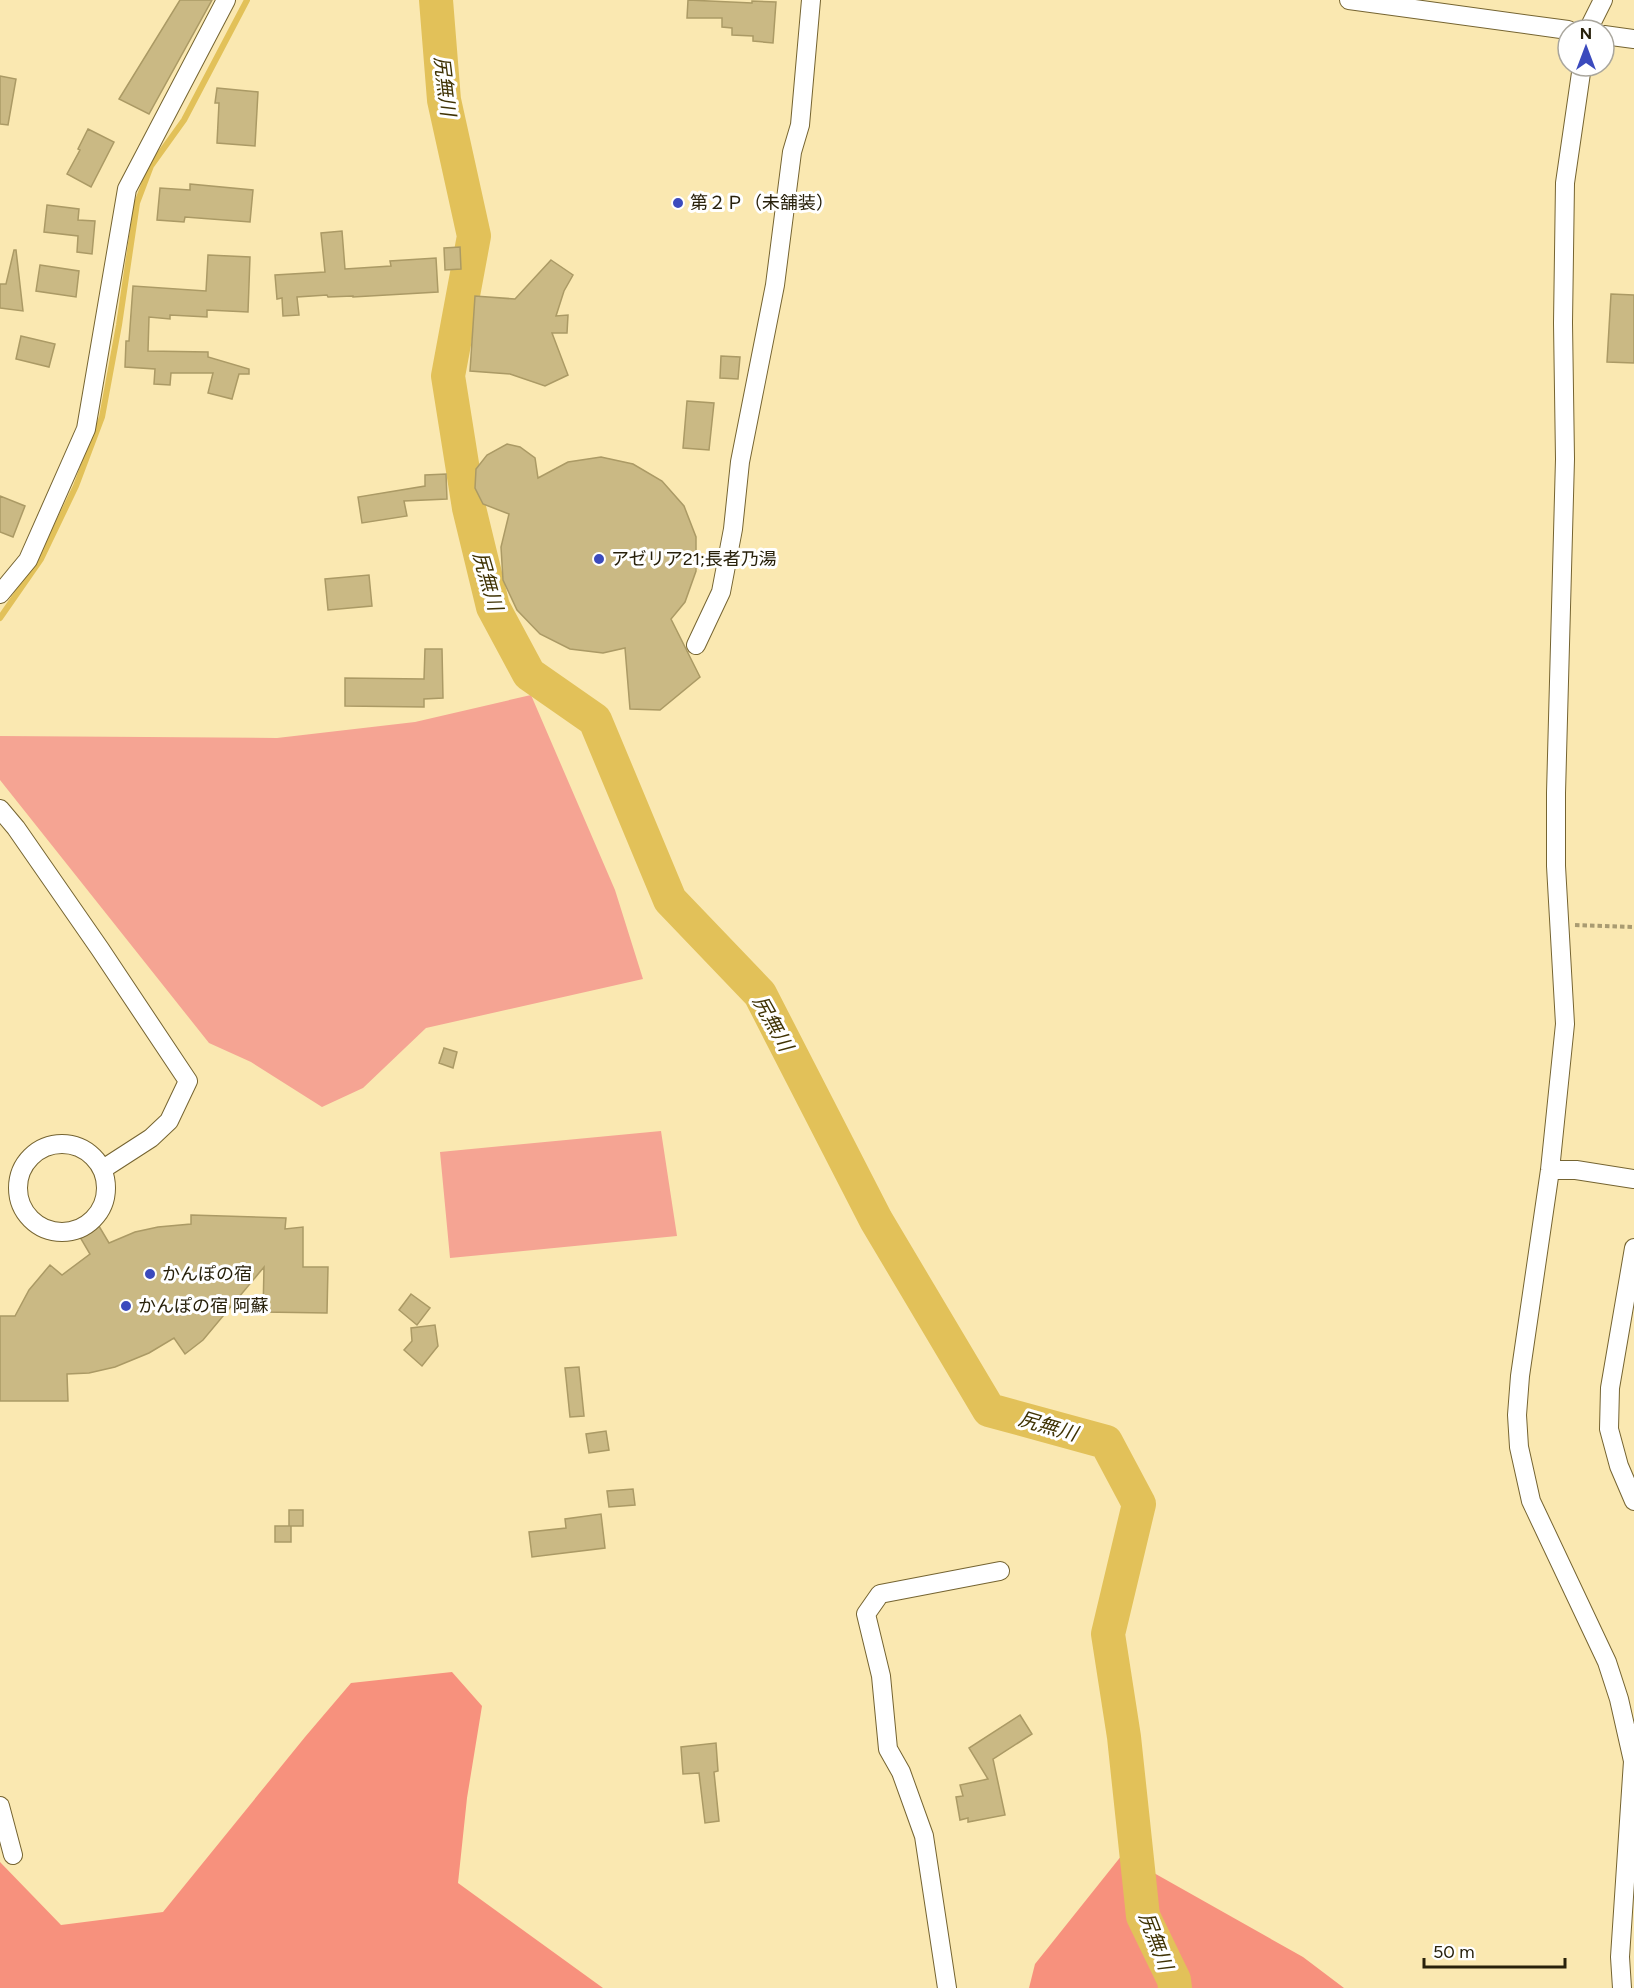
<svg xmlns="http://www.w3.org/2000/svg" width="1634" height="1988" viewBox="0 0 1634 1988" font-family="Figtree,'Noto Sans JP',sans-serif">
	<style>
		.green { fill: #f5a493 }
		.forest { fill: #f7917d }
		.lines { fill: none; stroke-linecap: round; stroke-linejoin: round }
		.stream { stroke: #e2c159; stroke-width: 6 }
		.river { stroke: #e2c159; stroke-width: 34 }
		.building { fill: #cab984; stroke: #ab9a65; stroke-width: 1.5 }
		.minor-casing { stroke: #756431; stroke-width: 20 }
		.path { stroke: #a99b71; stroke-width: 4; stroke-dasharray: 4.5 3; stroke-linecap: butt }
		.minor { stroke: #fff; stroke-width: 18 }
		.poi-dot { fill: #3b4abd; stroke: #fff; stroke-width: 2 }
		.labels { text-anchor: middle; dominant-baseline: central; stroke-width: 6; stroke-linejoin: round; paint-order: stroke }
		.poi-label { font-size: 18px; fill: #28210b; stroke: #fff; text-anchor: start }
		.water-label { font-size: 20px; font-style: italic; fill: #403304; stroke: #fff }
	</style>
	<rect width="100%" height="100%" fill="#fae8b1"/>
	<path class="green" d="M531,695L615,890L643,979L426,1028L363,1088L322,1107L251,1062L209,1043L0,780V736L277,738L415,722Z
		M661,1131L677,1236L450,1258L440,1152Z"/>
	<path class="forest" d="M452,1672L482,1706L467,1798L458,1883L603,1988H0V1862L61,1925L163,1912L305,1737L351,1683Z
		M1122,1855L1303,1957L1344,1988H1029L1035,1964Z"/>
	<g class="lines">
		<path class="stream" d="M0,618L41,559L76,486L102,417L119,325L137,203L151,166L184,120L247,0"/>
		<path class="river" d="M436,0L444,100L474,236L448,376L469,508L493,607L529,674L595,720L670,900L760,994L876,1220L989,1410L1106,1442L1139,1504L1108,1634L1124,1737L1143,1916L1174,1980L1175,1988"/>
	</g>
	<path class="building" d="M180,0H212L149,114L119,99Z
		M688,0L752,3V1L776,2L773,43L753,41V36L732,35V28L722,27V18H687Z
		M0,76L16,79L8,125L0,124Z
		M217,88L258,92L255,146L217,143L219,103H215Z
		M88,129L114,142L91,187L67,174L80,150L78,149Z
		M190,184L253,190L250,222L185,217L184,222L157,220L160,188L190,190Z
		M47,205L79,209L78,220L95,221L92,254L77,252L78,236L44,232Z
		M342,231L345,269L391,266L390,261L436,258L438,292L353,297V296L328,297L327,295L297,297L299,315L283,316L282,298L277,299L275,275L325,272L321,233Z
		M460,247L461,269L445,270L444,248Z
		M14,250H16L23,311L0,308V284H6Z
		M208,255L250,257L248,312L207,310V317L170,315V319L149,317L148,351L208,352V357L249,369V374H239L232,399L208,393L213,373H171L170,385L154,384L155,369L125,367L126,341H129L133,286L206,291Z
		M551,260L573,275L564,291L556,316L568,315L567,333H552L568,375L545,386L510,374L470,371L475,296L515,299Z
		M40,265L79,271L76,297L36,291Z
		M1611,294L1634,295V363L1607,362Z
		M21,336L55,344L49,367L16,359Z
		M721,356L740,357L738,379L720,378Z
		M687,401L714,403L709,450L683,448Z
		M507,444L520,447L535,458L538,478L568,462L601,457L633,464L662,481L684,506L696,537V571L685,602L671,619L700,677L660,710L630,709L625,648L603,653L570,649L540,634L517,610L503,580L501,547L509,514L483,504L475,488L476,469L487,455Z
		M446,474L447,499L404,501L407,516L362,523L358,497L425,486V475Z
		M0,496L25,506L13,537L0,532Z
		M369,575L372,606L328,610L325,579Z
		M425,649H442L443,698L424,699V707L345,706V678L424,679Z
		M444,1048L457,1052L453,1068L439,1063Z
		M191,1215L286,1218L285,1229L303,1227V1267H328L327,1313L263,1312L264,1267L203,1340L185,1354L174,1338L149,1353L115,1367L89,1373L67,1374L68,1401H0V1316H15L29,1290L50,1265L62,1275L90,1254L77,1232L96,1221L109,1243L135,1232L158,1227L191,1224Z
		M411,1294L430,1308L417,1325L399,1310Z
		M435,1325L438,1346L422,1366L404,1350L412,1341L411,1328Z
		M579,1367L584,1416L570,1417L565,1368Z
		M606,1431L609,1450L589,1453L586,1434Z
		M633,1489L635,1505L609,1507L607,1491Z
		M289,1510H303V1526H289Z
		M601,1514L605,1548L532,1557L529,1532L566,1528L565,1519Z
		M275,1526H291V1542H275Z
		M1020,1715L1032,1734L993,1759L1005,1815L968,1822V1818L960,1820L956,1797L963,1796L960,1785L988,1779L969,1748Z
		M716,1743L718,1771L714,1772L719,1821L705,1823L699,1773L683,1774L681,1747Z"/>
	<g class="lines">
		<defs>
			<path id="minor" d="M1349,0L1568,30
				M1588,30L1603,0
				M1604,35L1634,39
				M1582,66L1565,183L1563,323L1565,459L1556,793V866L1565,1024L1550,1170L1520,1376L1517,1415L1519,1447L1531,1501L1607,1662L1619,1699L1633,1761L1620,1957L1622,1988
				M0,594L28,560L86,429L127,189L226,0
				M696,645L721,592L733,529L740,462L775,285L792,152L800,125L811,0
				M0,809L16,828L100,949L188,1081L169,1121L151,1138L103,1169
				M18 1188a44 44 0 1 1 88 0a44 44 0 1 1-88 0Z
				M1550,1170H1576L1634,1179
				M1634,1248L1610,1388L1609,1429L1619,1466L1634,1501
				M0,1806L13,1855
				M947,1988L924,1836L901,1772L888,1749L881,1676L866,1614L880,1594L1000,1571"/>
		</defs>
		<use href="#minor" class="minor-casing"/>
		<path class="path" d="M1575,925L1634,927"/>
		<use href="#minor" class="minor"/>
	</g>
	<g class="poi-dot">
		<circle cx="678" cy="203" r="6"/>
		<circle cx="599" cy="559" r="6"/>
		<circle cx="150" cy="1274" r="6"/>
		<circle cx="126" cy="1306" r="6"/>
	</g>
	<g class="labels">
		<g class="poi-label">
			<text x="690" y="203">第２Ｐ（未舗装）</text>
			<text x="611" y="559">アゼリア21;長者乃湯</text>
			<text x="162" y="1274">かんぽの宿</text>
			<text x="138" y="1306">かんぽの宿 阿蘇</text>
		</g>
		<g class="water-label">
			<text transform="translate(445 86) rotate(83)">尻無川</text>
			<text transform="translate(488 581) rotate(74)">尻無川</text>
			<text transform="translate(773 1023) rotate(61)">尻無川</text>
			<text transform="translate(1048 1426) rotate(16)">尻無川</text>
			<text transform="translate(1156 1941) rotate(69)">尻無川</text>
		</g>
	</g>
	<g transform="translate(1586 48)"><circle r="28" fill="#ffffff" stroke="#a9a69d" stroke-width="1.5"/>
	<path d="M0-4.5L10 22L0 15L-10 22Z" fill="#3b4abd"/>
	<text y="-9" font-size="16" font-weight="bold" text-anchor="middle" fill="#28210b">N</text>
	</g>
	<path d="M1424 1958v9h141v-9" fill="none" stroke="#28210b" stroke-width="3"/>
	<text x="1433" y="1958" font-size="18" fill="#28210b" stroke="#ffffff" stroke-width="4.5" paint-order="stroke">50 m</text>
</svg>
